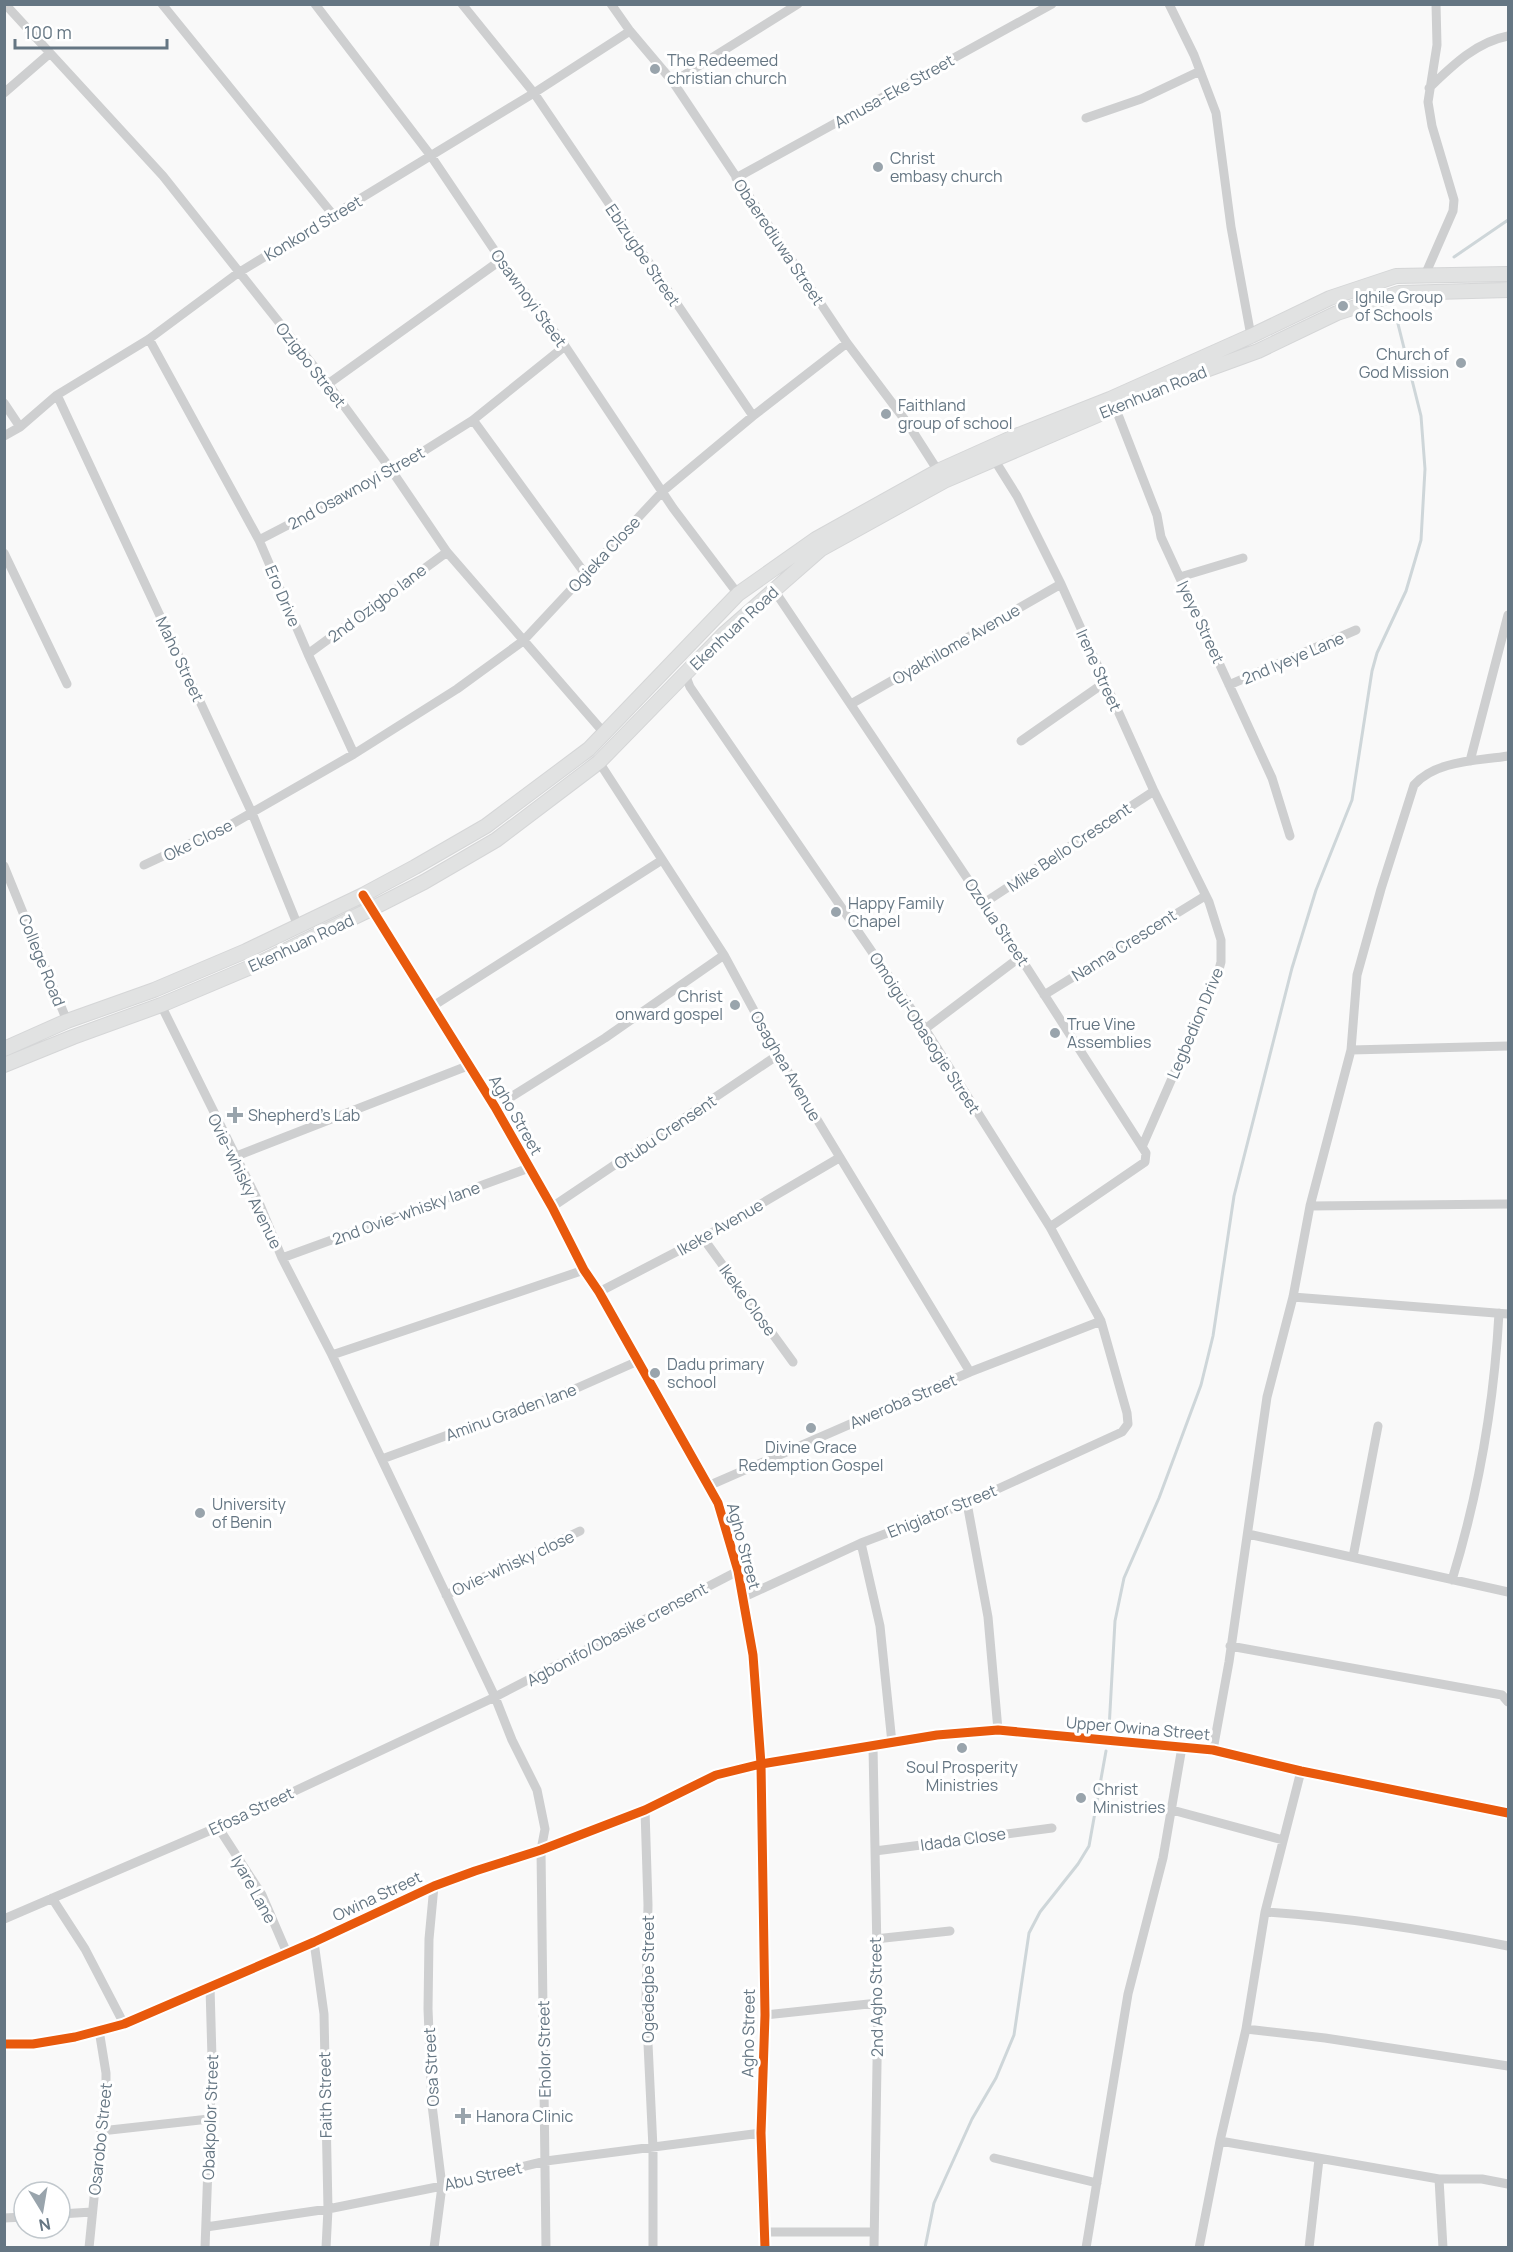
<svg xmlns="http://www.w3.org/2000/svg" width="1513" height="2252" viewBox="0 0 1513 2252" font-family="Manrope,sans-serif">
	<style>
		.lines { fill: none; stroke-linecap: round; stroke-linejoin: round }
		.stream { stroke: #ced6d9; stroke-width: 3 }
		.secondary-casing { stroke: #d5d6d7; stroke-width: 16 }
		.street { stroke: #cecfd0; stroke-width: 9 }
		.secondary { stroke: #e1e2e2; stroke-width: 14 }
		.cycleway-casing { stroke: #fff; stroke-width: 13 }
		.cycleway { stroke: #e8590c; stroke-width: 9 }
		.poi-dot { fill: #99a4ac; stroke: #fff; stroke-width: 2 }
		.labels { text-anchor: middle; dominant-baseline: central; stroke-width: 6; stroke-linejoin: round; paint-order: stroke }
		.poi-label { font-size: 16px; fill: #657683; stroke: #fff; text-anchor: start }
		.street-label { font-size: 16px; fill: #657683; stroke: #fff }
	</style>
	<rect width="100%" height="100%" fill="#f9f9f9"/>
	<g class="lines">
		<path class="stream" d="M1454,257L1508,220
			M1109,1729L1115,1621L1124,1578L1159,1498L1201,1385L1213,1336L1234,1196L1292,968L1316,890L1352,800L1372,671L1377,653L1406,591L1421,540L1425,469L1421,416L1394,308
			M925,2248L934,2203L972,2119L996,2078L1014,2035L1029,1933L1040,1912L1078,1864L1089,1846L1106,1751"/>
		<defs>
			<path id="secondary" d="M4,1049L67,1021L154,990L246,951L363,895L415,867L486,826L589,749L738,594L816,539L938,471L1016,436L1110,399L1251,336L1330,298L1396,276L1508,274
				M4,1065L73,1037L161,1005L253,966L371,909L424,882L496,840L599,762L724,634L821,549L944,481L1184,378L1258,351L1337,313L1399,293L1508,290"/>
		</defs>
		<use href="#secondary" class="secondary-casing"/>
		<path class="street" d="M5,4L163,176L328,384L392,471L447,552L605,734
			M162,4L334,216
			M315,4L431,156L501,260L565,346L673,508L738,594
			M462,4L534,93L753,416
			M611,4L630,31L673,82L847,343L908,424L940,474
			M1169,4L1194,55L1216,113L1231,227L1251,336
			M673,82L798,4
			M1429,88C1452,66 1476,42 1508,36
			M4,93L49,54
			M1086,118L1141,99L1200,71
			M736,178L1052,4
			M1425,275L1453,211L1454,200L1432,126L1428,102L1437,45L1436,4
			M149,339L259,540L308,654L354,754
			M328,384L501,260
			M57,395L252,813L298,926
			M4,403L20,427
			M1115,407L1157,515L1161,537L1272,778L1290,836
			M473,420L586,575
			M4,436L20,427L57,395L149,339L238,273L534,93L630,31
			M992,456L1017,496L1061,584L1154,791L1209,902L1221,940V962L1218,973L1142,1147
			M259,540L392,471L473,420L565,346
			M4,553L67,684
			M1180,577L1243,558
			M774,590L1020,957L1146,1153L1145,1162L1050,1227
			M308,654L447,552
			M685,674L690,687L925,1029L1050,1227L1101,1321L1127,1413L1128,1424L1122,1432L967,1503L861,1543L742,1598
			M1229,685L1356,630
			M851,704L1061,584
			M1021,741L1104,683
			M1470,761L1508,615
			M599,762L724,955L778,1055L970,1372
			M144,865L232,824L354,754L457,689L523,641L663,491L753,416L847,343
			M4,866L67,1021
			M363,895L495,1107L552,1207L584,1270L599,1292L718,1503L738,1571L753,1655L761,1764L765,2015L761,2133L765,2248
			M984,903L1154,791
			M1044,995L1205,896
			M161,1005L260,1205L282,1258L332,1355L584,1270
			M433,1006L662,860
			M925,1029L1020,957
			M1351,1050L1508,1046
			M495,1107L605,1038L724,955
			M234,1157L470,1065
			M1310,1206L1508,1204
			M552,1207L778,1055
			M703,1238L793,1362
			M282,1258L529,1168
			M599,1292L703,1238L839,1158
			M1293,1297L1508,1314
			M332,1355L495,1697L512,1740L537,1790L545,1829L541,1850L546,2248
			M382,1459L577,1388L638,1361
			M708,1486L970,1372L1101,1321
			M967,1503L988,1617L998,1730
			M1248,1534L1508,1592
			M861,1543L880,1626L892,1743
			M1353,1557L1378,1426
			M1452,1580C1479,1492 1494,1404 1499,1313
			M446,1595L580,1531
			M1230,1646L1502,1695L1508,1702
			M873,1747L878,2003L874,2248
			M1213,1750L1229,1662L1267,1397L1293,1297L1310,1206L1351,1050L1357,975L1381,889L1414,785C1436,760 1477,761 1508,756
			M645,1810L648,1905L646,2002L653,2148V2248
			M1172,1810L1283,1840
			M218,1827L262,1895L287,1953
			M875,1851L1052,1828
			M434,1886L429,1939L428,2009L432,2105L442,2186L434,2248
			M52,1898L85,1949L124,2024
			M1265,1912C1348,1917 1427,1930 1508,1946
			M4,1919L218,1827L495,1697L738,1571
			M875,1939L950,1931
			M314,1942L324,2014L328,2209L326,2248
			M765,2015L878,2003
			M1246,2029L1325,2038L1508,2066
			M4,2044H33L75,2037L124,2024L314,1942L434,1886L475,1871L541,1850L645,1810L716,1775L761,1764L937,1735L998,1730L1213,1750L1301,1771L1508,1813
			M101,2131L209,2119
			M1220,2141L1439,2179H1482L1508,2184
			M994,2158L1097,2183
			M1439,2179L1443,2248
			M60,2214L92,2212
			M4,2218L24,2217
			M206,2227L328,2209L442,2186L546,2161L761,2133
			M765,2232H874
			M89,2248L98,2158L106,2101V2073L99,2030
			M205,2248L212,2058L210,1987
			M1086,2248L1128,1994L1163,1858L1182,1747
			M1199,2248L1220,2141L1246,2029L1265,1912L1301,1771
			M1309,2248L1319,2159"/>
		<use href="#secondary" class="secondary"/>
		<defs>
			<path id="cycleway" d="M363,895L495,1107L552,1207L584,1270L599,1292L718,1503L738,1571L753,1655L761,1764L765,2015L761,2133L765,2248
				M4,2044H33L75,2037L124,2024L314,1942L434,1886L475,1871L541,1850L645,1810L716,1775L761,1764L937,1735L998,1730L1213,1750L1301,1771L1508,1813"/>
		</defs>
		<use href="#cycleway" class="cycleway-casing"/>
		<use href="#cycleway" class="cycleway"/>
	</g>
	<g class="poi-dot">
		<circle cx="655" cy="69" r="6"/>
		<circle cx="878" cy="167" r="6"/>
		<circle cx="1343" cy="306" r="6"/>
		<circle cx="1461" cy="363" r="6"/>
		<circle cx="886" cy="414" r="6"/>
		<circle cx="836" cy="912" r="6"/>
		<circle cx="735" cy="1005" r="6"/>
		<circle cx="1055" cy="1033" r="6"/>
		<path d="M232 1106h6v6h6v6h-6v6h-6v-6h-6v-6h6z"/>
		<circle cx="655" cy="1373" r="6"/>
		<circle cx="811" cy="1428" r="6"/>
		<circle cx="200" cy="1513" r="6"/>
		<circle cx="962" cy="1748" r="6"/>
		<circle cx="1081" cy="1798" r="6"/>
		<path d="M460 2107h6v6h6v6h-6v6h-6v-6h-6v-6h6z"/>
	</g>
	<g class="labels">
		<g class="poi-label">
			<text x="667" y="60">The Redeemed<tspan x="667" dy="18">christian church</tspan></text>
			<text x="890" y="158">Christ<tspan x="890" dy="18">embasy church</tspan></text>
			<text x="1355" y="297">Ighile Group<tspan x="1355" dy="18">of Schools</tspan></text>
			<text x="1449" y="354" text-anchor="end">Church of<tspan x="1449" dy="18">God Mission</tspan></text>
			<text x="898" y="405">Faithland<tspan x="898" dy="18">group of school</tspan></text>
			<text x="848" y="903">Happy Family<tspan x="848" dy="18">Chapel</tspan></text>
			<text x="723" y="996" text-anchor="end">Christ<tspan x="723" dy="18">onward gospel</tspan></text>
			<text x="1067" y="1024">True Vine<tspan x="1067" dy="18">Assemblies</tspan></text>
			<text x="248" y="1115">Shepherd's Lab</text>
			<text x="667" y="1364">Dadu primary<tspan x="667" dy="18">school</tspan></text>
			<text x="811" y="1447" text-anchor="middle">Divine Grace<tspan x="811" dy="18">Redemption Gospel</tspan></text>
			<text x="212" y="1504">University<tspan x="212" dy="18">of Benin</tspan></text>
			<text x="962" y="1767" text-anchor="middle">Soul Prosperity<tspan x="962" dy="18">Ministries</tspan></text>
			<text x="1093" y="1789">Christ<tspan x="1093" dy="18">Ministries</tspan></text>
			<text x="476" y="2116">Hanora Clinic</text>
		</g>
		<g class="street-label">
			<text transform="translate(894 91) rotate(-29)">Amusa-Eke Street</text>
			<text transform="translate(313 228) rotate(-31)">Konkord Street</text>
			<text transform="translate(779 242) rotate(56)">Obaerediuwa Street</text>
			<text transform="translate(643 255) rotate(56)">Ebizugbe Street</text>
			<text transform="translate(529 298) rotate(54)">Osawnoyi Steet</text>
			<text transform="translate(311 365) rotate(52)">Ozigbo Street</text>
			<text transform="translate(1153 392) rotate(-22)">Ekenhuan Road</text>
			<text transform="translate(356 488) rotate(-29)">2nd Osawnoyi Street</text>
			<text transform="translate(604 554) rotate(-47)">Ogieka Close</text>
			<text transform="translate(283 596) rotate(67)">Ero Drive</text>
			<text transform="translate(377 603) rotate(-37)">2nd Ozigbo lane</text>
			<text transform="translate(1201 622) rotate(65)">Iyeye Street</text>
			<text transform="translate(734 628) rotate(-43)">Ekenhuan Road</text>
			<text transform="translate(956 644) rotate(-30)">Oyakhilome Avenue</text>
			<text transform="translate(1293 658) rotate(-23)">2nd Iyeye Lane</text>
			<text transform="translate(180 659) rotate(65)">Maho Street</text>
			<text transform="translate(1099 670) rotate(66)">Irene Street</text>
			<text transform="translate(198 840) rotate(-26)">Oke Close</text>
			<text transform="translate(1069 847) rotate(-34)">Mike Bello Crescent</text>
			<text transform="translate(997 922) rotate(56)">Ozolua Street</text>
			<text transform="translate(301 943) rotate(-25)">Ekenhuan Road</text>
			<text transform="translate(1124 945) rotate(-32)">Nanna Crescent</text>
			<text transform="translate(42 960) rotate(68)">College Road</text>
			<text transform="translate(1195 1023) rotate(-67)">Legbedion Drive</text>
			<text transform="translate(925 1033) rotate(57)">Omoigui-Obasogie Street</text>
			<text transform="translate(786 1066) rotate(60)">Osaghea Avenue</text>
			<text transform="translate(516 1115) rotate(60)">Agho Street</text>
			<text transform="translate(665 1132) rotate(-34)">Otubu Crensent</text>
			<text transform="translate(245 1181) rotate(64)">Ovie-whisky Avenue</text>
			<text transform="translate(406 1213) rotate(-20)">2nd Ovie-whisky lane</text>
			<text transform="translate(720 1227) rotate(-30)">Ikeke Avenue</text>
			<text transform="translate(748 1300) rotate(54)">Ikeke Close</text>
			<text transform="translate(903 1401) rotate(-23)">Aweroba Street</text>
			<text transform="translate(511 1412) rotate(-20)">Aminu Graden lane</text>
			<text transform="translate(942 1511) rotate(-22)">Ehigiator Street</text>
			<text transform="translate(744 1546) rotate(75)">Agho Street</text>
			<text transform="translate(513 1563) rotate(-25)">Ovie-whisky close</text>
			<text transform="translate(617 1634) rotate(-28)">Agbonifo/Obasike crensent</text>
			<text transform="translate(1138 1728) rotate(5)">Upper Owina Street</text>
			<text transform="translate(251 1811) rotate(-25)">Efosa Street</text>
			<text transform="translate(963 1839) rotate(-8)">Idada Close</text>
			<text transform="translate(254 1889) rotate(61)">Iyare Lane</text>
			<text transform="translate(377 1896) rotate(-25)">Owina Street</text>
			<text transform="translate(648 1979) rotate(-90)">Ogedegbe Street</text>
			<text transform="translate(876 1997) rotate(-91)">2nd Agho Street</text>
			<text transform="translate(748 2033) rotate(-89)">Agho Street</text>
			<text transform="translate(544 2049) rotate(-91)">Eholor Street</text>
			<text transform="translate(431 2067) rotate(-93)">Osa Street</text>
			<text transform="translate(325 2095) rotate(-91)">Faith Street</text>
			<text transform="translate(210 2117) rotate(-88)">Obakpolor Street</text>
			<text transform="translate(100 2139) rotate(-84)">Osarobo Street</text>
			<text transform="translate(483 2176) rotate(-13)">Abu Street</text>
		</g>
	</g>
	<rect width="1513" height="2252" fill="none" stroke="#657683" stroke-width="12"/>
	<g transform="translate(42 2210) rotate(169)"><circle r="28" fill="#ffffff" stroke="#c1c8cd" stroke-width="1.5"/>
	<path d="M0-4.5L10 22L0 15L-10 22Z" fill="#99a4ac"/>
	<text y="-9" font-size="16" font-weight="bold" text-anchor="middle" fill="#657683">N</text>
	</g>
	<path d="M15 39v9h152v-9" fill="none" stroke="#657683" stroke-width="3"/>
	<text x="24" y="39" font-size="18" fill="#657683" stroke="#ffffff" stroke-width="4.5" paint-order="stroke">100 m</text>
</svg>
